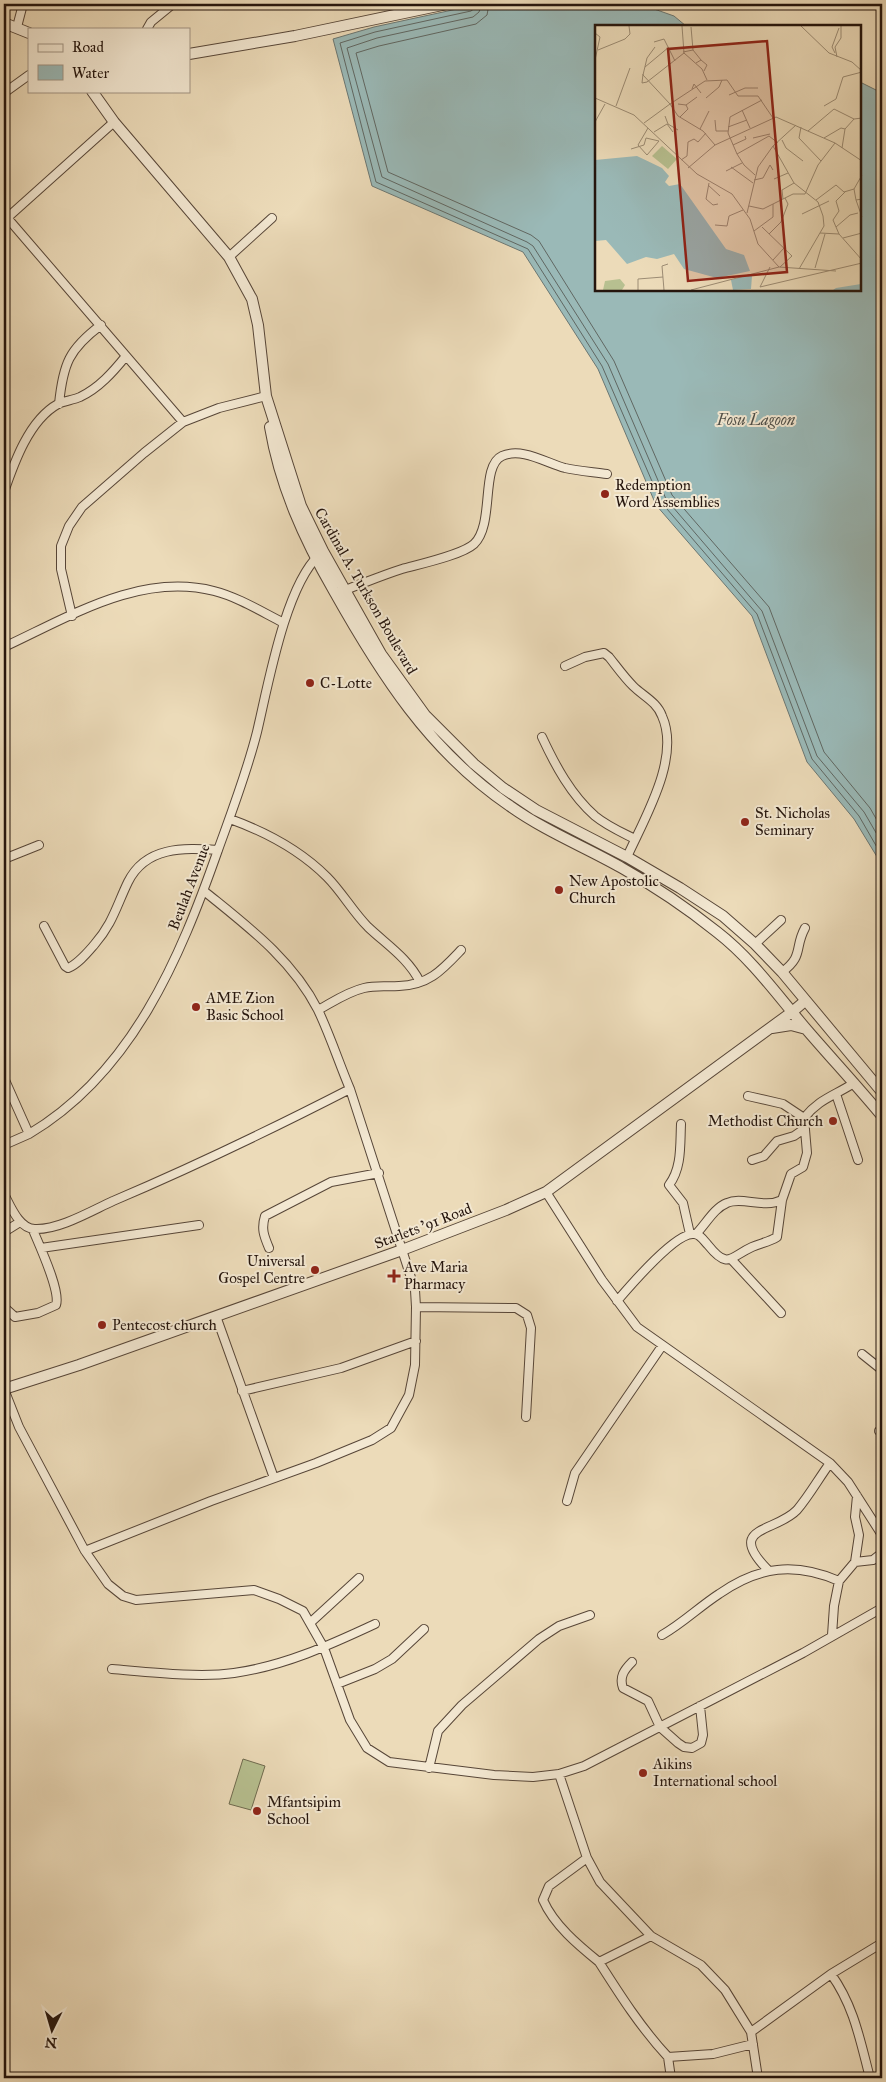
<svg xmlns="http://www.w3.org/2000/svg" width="886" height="2082" viewBox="0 0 886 2082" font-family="'IM FELL Great Primer',serif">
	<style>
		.green { fill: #b7c090; stroke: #6e6a4e }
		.water { fill: #9ab9b7; stroke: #6b7773 }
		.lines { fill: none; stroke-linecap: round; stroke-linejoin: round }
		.shore { stroke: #606762; stroke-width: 1 }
		.minor-casing { stroke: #574638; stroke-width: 10 }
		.tertiary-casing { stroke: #574638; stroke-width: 12 }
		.minor { stroke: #f3e8d2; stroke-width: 8 }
		.tertiary { stroke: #f3e8d2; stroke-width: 10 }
		.poi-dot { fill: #8f2418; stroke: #f3e8d2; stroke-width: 2 }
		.labels { text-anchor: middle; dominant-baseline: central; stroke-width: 4; stroke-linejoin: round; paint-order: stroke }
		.poi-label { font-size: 15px; fill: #25150d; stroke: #f3e8d2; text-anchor: start }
		.street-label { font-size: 15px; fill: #25150d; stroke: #f3e8d2 }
		.water-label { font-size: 16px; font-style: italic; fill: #4e4e48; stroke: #f3e8d2 }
		.inset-road { fill: none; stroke: #9c8c74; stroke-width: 1 }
		.view { fill: #8f2418; fill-opacity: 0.15; stroke: #8f2418; stroke-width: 2.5 }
		.inset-edge { fill: none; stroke: #25150d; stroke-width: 2.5 }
	</style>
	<rect width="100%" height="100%" fill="#ecdbb9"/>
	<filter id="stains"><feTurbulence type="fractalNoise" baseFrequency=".004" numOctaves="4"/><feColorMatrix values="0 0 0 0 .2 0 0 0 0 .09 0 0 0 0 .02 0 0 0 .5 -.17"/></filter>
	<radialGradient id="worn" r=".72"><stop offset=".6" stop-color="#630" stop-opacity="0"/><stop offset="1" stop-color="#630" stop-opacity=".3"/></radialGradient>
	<path class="green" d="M243,1759L265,1766L251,1810L229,1804Z"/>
	<path class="water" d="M480,4H640L674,16L686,26H596V290H860V82L882,93V865L854,819L807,762L752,616L656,505L598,369L523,252L372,186L333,39L374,27Z"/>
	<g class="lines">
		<path class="shore" d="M475,4V8L471,11L375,32L340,43L376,182L528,249L602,366L661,502L757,614L812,759L859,816L882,856
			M482,4L479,12L473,17L377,38L347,48L382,177L527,242L533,246L608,364L666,499L762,611L817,756L864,812L882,843
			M489,4L487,15L476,24L379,46L356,53L388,172L531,235L539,241L614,361L672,495L769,607L824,752L870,808L882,829"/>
		<defs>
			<path id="minor" d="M17,27L23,4
				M147,29L151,22L173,4
				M4,93L29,75
				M4,214L183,422
				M7,218L114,122
				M229,257L272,218
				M59,404C63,364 69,349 101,325
				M4,492C14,463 29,420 58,404C64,401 73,400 80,397C99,388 113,372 126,356
				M345,590C364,583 383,575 402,569C420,564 462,555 474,544C495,524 480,466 502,456C522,447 546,463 565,468C578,471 593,472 607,474
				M72,616L61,569V546L69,526L82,507L144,453L183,422L219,408L266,396
				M4,647C69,617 140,572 214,591C238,597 262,612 284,623
				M565,666L585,657L604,653L609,657C617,667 624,677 633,686C643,696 657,702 662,716C681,758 644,819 627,857
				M542,737C555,765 571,795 595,816C607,826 621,832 635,839
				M230,819C266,832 299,849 327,877C342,892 353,912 368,927C387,945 408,958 420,982
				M4,859L39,845
				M44,926L65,966L68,968C78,964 87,953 94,945C113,923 116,907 128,882C146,846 183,848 218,850
				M755,944L781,920
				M782,972C804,956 794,948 805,928
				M318,1010C333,1002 347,992 364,988C376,985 387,987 399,986C429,985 442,970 461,950
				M4,1078L29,1134C132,1073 180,958 218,850C232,811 247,772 257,732C268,686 285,587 319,555
				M836,1094L858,1160
				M748,1096L783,1104L804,1118
				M681,1124C680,1145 682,1168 669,1185L683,1203L690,1234
				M4,1145L29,1134
				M752,1160L764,1156L777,1141L794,1136L804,1129
				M546,1192L602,1280L637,1327L830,1463L848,1482L882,1535
				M4,1194C10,1205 19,1229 35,1229C59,1230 91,1211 113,1201C193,1167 272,1129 350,1089C339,1063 330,1035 318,1010C292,959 247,926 204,891
				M4,1232L20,1222
				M696,1234C706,1224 714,1208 727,1203C742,1196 763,1209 782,1200
				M41,1248L199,1225
				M269,1248C264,1236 261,1229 265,1216L331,1182L379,1173
				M731,1259L781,1313
				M617,1301C630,1286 676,1232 694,1234C700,1234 704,1241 708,1245C728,1270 730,1257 752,1247C761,1243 769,1242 777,1237L782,1200L791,1174L803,1167L807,1153L804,1118C819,1099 834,1096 854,1083
				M4,1307L15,1317L38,1313L56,1305C61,1291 39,1245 33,1230
				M416,1307L516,1308L527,1315L531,1328L526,1417
				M216,1316L274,1478
				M862,1354L882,1370
				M4,1389L19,1427L85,1551L108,1584L123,1596L136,1600L254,1590L279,1599L303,1611L324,1648L350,1720L367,1748L389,1762L494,1775L533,1777L559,1774L584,1766L803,1653L882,1608
				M242,1391L341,1368L416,1341
				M879,1431L882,1429
				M567,1501L575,1473L662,1346
				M85,1551L211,1501L316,1463L372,1440L391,1428L409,1395L415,1365L416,1307L415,1290L350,1089
				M855,1562L859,1535L855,1517L857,1496
				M769,1571C724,1526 775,1533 797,1510C809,1496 819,1478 830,1463
				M310,1623L359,1578
				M662,1635C683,1623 699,1607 719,1594C759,1566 795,1562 839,1581
				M832,1635L834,1606L839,1581L855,1562L873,1560L882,1553
				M632,1662C624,1670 619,1677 623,1688L648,1701L660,1727L678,1743L684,1747L692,1748L701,1743L703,1735L700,1706
				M112,1669C148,1672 199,1678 234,1673C284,1666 330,1645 375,1624
				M337,1684L375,1669L392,1659L424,1629
				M429,1768L438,1731L462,1705L539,1639L559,1626L590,1615
				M559,1774L587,1858L600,1882L651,1936L701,1965L725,1990L751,2032L758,2078
				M587,1858L549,1886L543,1900C554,1925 578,1945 599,1962L651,1936
				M599,1962C620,1995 641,2028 668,2057L713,2054L753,2044
				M831,1974C854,2006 860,2040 870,2078
				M751,2032L831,1974L882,1943
				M668,2057L671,2078"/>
			<path id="tertiary" d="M4,23L29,33
				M189,54L295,36L447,4
				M92,91L114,122L229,257L252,299L258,325L266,396L301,506L323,551L381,654L425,715L474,764L503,788L536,810L627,857L680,888L723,916L755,944L782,972L882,1092
				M270,427C280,486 304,539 334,591C380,673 430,752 510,806C545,831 585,847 622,868C656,887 687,908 717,932C752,959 778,996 807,1030C832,1059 858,1087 882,1116
				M772,1028L791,1025L806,1029
				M4,1389L79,1365L402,1250L506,1210L546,1192L792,1012L805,1001"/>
		</defs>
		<use href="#minor" class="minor-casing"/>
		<use href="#tertiary" class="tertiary-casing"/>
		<use href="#minor" class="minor"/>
		<use href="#tertiary" class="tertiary"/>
	</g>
	<g class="poi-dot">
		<circle cx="605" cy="494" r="5"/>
		<circle cx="310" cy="683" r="5"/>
		<circle cx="745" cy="822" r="5"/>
		<circle cx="559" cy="890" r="5"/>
		<circle cx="196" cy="1007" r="5"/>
		<circle cx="833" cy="1121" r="5"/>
		<circle cx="315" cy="1270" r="5"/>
		<path d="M391.5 1268.5h5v5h5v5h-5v5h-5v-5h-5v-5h5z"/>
		<circle cx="102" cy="1325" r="5"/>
		<circle cx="643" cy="1773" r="5"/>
		<circle cx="257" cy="1811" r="5"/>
	</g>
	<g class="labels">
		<g class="poi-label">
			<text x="615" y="485">Redemption<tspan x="615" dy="17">Word Assemblies</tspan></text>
			<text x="320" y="683">C-Lotte</text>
			<text x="755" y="813">St. Nicholas<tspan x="755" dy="17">Seminary</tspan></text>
			<text x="569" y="881">New Apostolic<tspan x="569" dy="17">Church</tspan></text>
			<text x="206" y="998">AME Zion<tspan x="206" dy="17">Basic School</tspan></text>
			<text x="823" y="1121" text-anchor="end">Methodist Church</text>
			<text x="305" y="1261" text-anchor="end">Universal<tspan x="305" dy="17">Gospel Centre</tspan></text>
			<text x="404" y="1267">Ave Maria<tspan x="404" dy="17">Pharmacy</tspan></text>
			<text x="112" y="1325">Pentecost church</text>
			<text x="653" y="1764">Aikins<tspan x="653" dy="17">International school</tspan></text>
			<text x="267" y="1802">Mfantsipim<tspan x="267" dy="17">School</tspan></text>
		</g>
		<g class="street-label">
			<text transform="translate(366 591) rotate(60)">Cardinal A. Turkson Boulevard</text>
			<text transform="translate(189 887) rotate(-69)">Beulah Avenue</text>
			<text transform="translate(423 1226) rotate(-21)">Starlets '91 Road</text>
		</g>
		<g class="water-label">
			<text x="756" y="419">Fosu Lagoon</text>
		</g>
	</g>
	<g transform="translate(595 25)">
		<rect width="266" height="266" fill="#ecdbb9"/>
		<path d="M67,121L82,134L73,144L57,131ZM25,254L30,260L27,265H8L10,256Z" fill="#b7c090"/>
		<path d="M42,131L67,143L74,151L70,157L74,161L85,159L131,224L149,230L155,246L122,253L89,244L79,229L62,234L51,232L32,239L11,215L0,216V135ZM152,250L157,251L156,264L138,265L136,255ZM266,259V265H238L241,263Z" fill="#9ab9b7"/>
		<path class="inset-road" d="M87,1L89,28L107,44L112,55M206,1L234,28L257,37L267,46M96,2L98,25M0,8L5,12L0,35M59,17L69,14L80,36M3,25L30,14L35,9L34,1M88,27L98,25L106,35M240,28L237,22L244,3M242,32L240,22L246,13V1M101,38L106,35L112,40L109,46M50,42L74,22M48,49L47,58L52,57L89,28M97,64L99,59L106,68M134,70L150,63H163M0,73L39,90L102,149L137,169L155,194L163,219L184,242L241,246M111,73L124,62L127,55M83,79L91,80L102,72M21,81L35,43M229,81L241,74L248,52L267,47M147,85L155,103M70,91L73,99L83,105M85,92L93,84L91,80M120,95L121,106H133M0,97L10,79M49,98L75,79L48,50L52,33L60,22M133,102L152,95M206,102L204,113L226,136M105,104L114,86M213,106L239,84L259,94M59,107L72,99L78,107M158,113L175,109M229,113L246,103L250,104L259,94L267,93M187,115L191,123L208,136M43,120L52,130L64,116M43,120L53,103M120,120L108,106L83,91L75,79L110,56L132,55L143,71H163L178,93M138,120L151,114L150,111M178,121L201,100M247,123L250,104M36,124L49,120L51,113L64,116M142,129L133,108L135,92L167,75M86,135L92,131L93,117L99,114L103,117L111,108M136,142L158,158M93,143L120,120L181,92L240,118L267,136M131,146L147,138M160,150L149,140L142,129L174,111L183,118M179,154L193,148M159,155L168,153L175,140L178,145M114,158L111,174L118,180L123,179M113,160L125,171M259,164L267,150M188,174L187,165L199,158M267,174L261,175L267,192M221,175L241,160L249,167L259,164L261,175M154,181L168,184L198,169H210L223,140L240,118M152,188L163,142L178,121L199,158L223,177L228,191L229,201L204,244M207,189L234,176M120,200L132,201L134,191L148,185M167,202L197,231L185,242M241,202L238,195L244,186L241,176L251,166M159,206L178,192V179M225,208L244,209L267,235M174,209L186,197L193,179L190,173M244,209L241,202L255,190L263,188M248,213L267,208M178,235L189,223M175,242L165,262L267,238M220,243L230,209M43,265V254L68,252M69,265L67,241L73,239M96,265L184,242"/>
		<path class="view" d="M172,16L192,247L93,256L73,24Z"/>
		<rect width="266" height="266" class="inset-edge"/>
	</g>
	<rect width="886" height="2082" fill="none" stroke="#ecdbb9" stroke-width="20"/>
	<rect x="5" y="5" width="876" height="2072" fill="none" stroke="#25150d" stroke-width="2.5"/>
	<rect x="10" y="10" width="866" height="2062" fill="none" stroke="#25150d"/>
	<rect x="28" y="28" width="162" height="65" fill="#f3e8d2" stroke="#a19483"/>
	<rect x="38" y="44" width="25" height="8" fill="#f3e8d2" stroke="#a19483"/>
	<text x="72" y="52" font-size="15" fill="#25150d">Road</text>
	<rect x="38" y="65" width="25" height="15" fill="#9ab9b7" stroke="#a19483"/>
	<text x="72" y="78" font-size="15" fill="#25150d">Water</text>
	<g transform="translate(52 2030) rotate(185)" stroke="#f3e8d2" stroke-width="4" paint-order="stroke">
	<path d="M0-4L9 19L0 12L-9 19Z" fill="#25150d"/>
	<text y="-8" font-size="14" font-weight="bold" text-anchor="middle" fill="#25150d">N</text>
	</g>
	<rect width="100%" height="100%" filter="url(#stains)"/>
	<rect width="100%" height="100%" fill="url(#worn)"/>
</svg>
